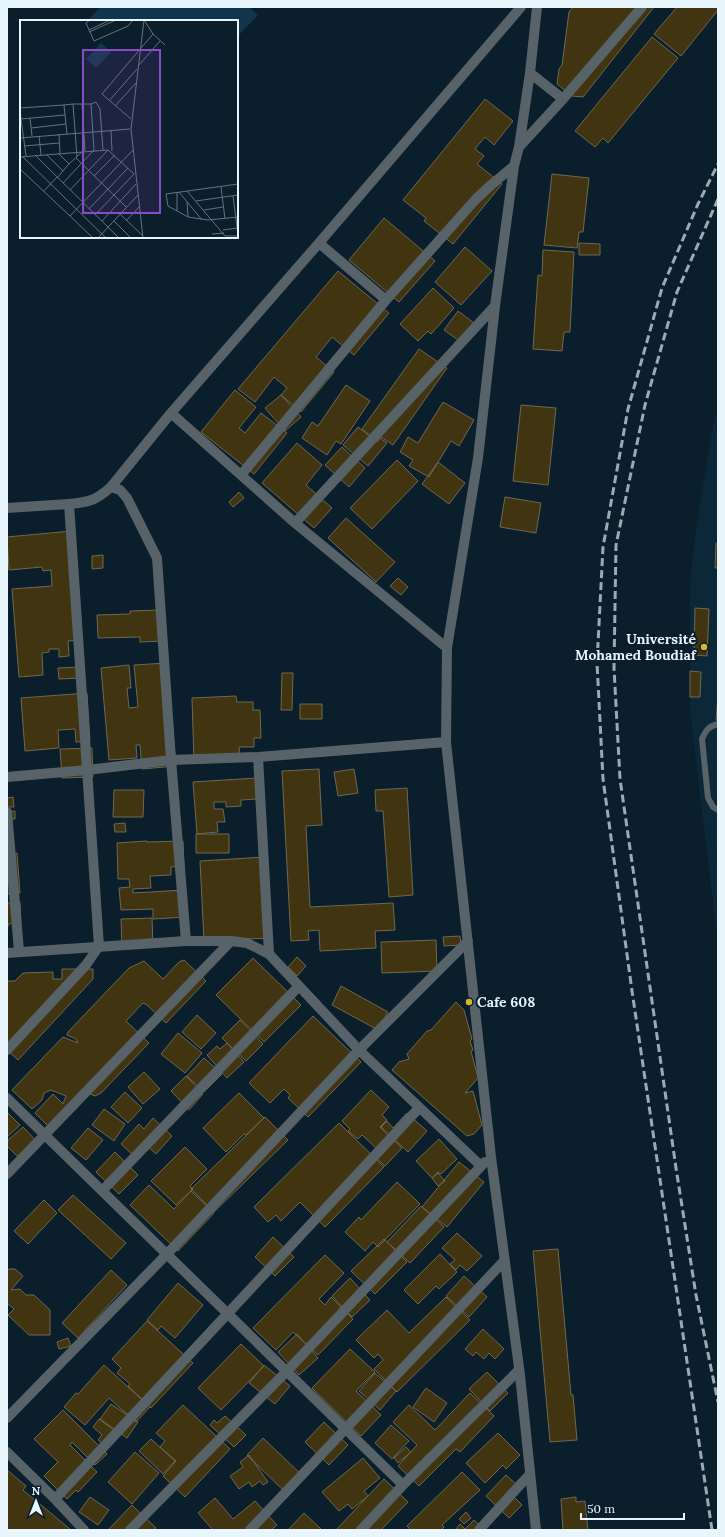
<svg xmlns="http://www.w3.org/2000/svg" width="725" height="1537" viewBox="0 0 725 1537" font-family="Lora,serif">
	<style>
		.built { fill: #0c2738 }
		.garden { fill: #11354b }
		.building { fill: #403510; stroke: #706851 }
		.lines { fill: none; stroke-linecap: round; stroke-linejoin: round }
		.lane { stroke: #586269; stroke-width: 6 }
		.street { stroke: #586269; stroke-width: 10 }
		.rail { stroke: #9baab4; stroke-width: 3; stroke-dasharray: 8 4; stroke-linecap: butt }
		.poi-dot { fill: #d8b434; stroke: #0a1e2b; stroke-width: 1.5 }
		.labels { text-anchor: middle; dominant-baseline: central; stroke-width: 4; stroke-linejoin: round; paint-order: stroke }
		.poi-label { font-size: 14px; font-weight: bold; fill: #e8f5fd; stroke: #0a1e2b; text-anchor: end }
		.inset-road { fill: none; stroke: #63747f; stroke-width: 1 }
		.view { fill: #8b4ac8; fill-opacity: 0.15; stroke: #8b4ac8; stroke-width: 2 }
		.inset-edge { fill: none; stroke: #e8f5fd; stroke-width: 2 }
	</style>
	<rect width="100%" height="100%" fill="#0a1e2b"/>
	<path class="built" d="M718,407V945L690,711V583L696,528L713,425Z"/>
	<path class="garden" d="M100,7H249L258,15L237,37V21H87Z"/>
	<path class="building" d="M573,7H654L583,97L572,96L557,84L559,69L562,65L569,12Z
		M677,7H718V10L681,56L654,34Z
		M652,37L678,58L608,143L603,138L595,147L575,131Z
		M485,99L513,121L494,145L485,137L475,149L484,156L477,164L502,184L453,244L424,221L426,218L403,200Z
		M552,174L589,178L583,232H579L577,248L544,245Z
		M384,218L435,261L399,302L349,260Z
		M579,243L600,244V255H579Z
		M465,247L492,271L461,305L435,282Z
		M543,250L574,252L570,332H564L562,351L533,349L538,275L542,276Z
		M338,271L389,313L354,355L332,337L316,357L334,372L301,412L281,395L287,388L274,377L255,402L238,389Z
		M433,288L454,308L431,334L428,331L418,341L400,324Z
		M458,311L478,326L465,345L444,330Z
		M419,349L447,368L393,445L377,434L374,438L362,429Z
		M346,385L370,401L341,444L336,441L327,455L302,438L312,422L318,426Z
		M235,390L256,407L239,428L245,433L261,413L287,433L254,474L201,432Z
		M281,395L301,417L285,431L265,408Z
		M443,402L474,420L459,446L451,441L429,477L409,466L413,460L400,452L408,437L418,443Z
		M521,405L556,408L548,485L513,481Z
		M358,427L377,442L380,438L387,443L368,466L343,445Z
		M297,443L322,465L306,485L332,508L314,528L262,483Z
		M342,447L365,468L349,487L325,465Z
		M397,460L418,481L372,529L350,508Z
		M438,462L465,483L449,504L422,484Z
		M239,492L244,498L233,507L229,502Z
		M505,497L541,503L536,533L500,527Z
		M346,518L395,562L376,582L328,538Z
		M72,531L82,640L68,641L69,656L59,657V649H49V652L42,653L43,675L19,677L12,589L52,586L51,570L43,571L42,567L9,570L7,537Z
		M716,543H718V568H715Z
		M103,555V568L92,569V556Z
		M398,578L408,587L401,595L390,586Z
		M695,608L709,609L707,656L694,655Z
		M162,610L163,641L140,642V637L98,638L97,615L130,614V611Z
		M167,663L176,766L142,769L140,745H136L137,758L109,760L101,668L129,665L131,688H127L129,708L138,707L134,665Z
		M80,667L81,678L59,679L58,668Z
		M690,671L701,672L700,697H690Z
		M282,673H293L292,710H281Z
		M87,693L90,741L76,742L75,729L58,730L59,748L25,751L21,698Z
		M718,695V721L716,720Z
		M236,696L237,702H253V710H260L261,738H254V747H239L240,760L194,761L192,698Z
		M300,704H322V719H300Z
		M92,748L93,777L62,778L60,749Z
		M319,769L322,825L306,826L310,907L393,903L395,930L375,931L376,948L320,951L319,930L308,931L309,940L291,941L282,771Z
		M354,769L358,793L338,796L334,772Z
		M257,778L258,799L241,800V806L226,807V802H214V809H223L225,822H217L218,832L197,834L193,782Z
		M407,788L413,895L389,897L383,811H376L375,790Z
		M114,790H144L143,817H113Z
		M13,797L14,807H7V798Z
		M15,811V819H7V812Z
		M125,823L126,832H115L114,824Z
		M196,834H229V853H196Z
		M147,841V842L183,841L184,866L171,867V875L150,876L151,888L133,889V893L184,890L186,917L153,919V909L121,910L119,888L130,887L129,879H118L117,843Z
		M17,853L20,893L7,894V854Z
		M265,857L270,938L204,941L200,861Z
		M20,902L21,923L8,924V927H7V903Z
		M152,918L153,946L122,947L121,919Z
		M460,936L461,945L444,946L443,937Z
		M436,940L437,971L382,973L381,942Z
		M297,957L306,966L297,976L288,967Z
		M253,958L301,1005L264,1042L216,995Z
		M184,960L206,981L166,1023L147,1005L143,1003L126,1021L149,1043L101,1093L95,1096L88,1093L53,1131L35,1113L53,1094L63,1104L66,1096L51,1090L44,1093L42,1100L32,1109L12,1090L63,1037L78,1043L76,1039L67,1035L68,1032L129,968L144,961L163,979L179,962Z
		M62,969H93V979L18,1060L7,1050V983L8,981H15L23,973L53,972V979H62Z
		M341,986L388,1012L378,1030L332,1005Z
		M456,1002L464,1010L472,1039L470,1041L473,1050L471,1051L478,1078L465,1093L473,1091L482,1125L474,1134L467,1136L392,1070L399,1062L409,1059L407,1054L427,1031L431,1030Z
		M197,1015L216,1033L201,1049L182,1032Z
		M313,1016L361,1062L308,1117L288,1098L290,1095L284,1089L270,1103L249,1083Z
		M240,1020L263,1044L246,1061L222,1038Z
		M178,1033L202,1053L185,1073L161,1054Z
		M227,1043L244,1062L227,1078L207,1055L217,1046L220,1049Z
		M204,1058L222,1074L204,1092L187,1076Z
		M144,1072L160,1089L143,1104L128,1087Z
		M186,1076L203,1094L189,1110L171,1091Z
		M371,1090L389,1107L382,1115L387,1120L380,1127L402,1148L385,1166L371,1153L376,1148L362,1135L358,1139L348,1131L350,1129L342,1121Z
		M125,1092L142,1108L128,1123L111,1107Z
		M239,1093L264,1118L246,1135L244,1134L226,1152L203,1128Z
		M104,1109L125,1124L114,1141L92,1125Z
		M7,1112L20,1125L7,1137Z
		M407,1113L427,1131L408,1152L381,1127L387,1121L393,1128Z
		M265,1117L288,1140L214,1212L191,1189Z
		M153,1118L172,1136L156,1154L146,1145L135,1157L121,1144L139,1124L144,1129Z
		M339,1123L384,1167L325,1227L300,1202L281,1221L276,1215L268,1222L254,1207Z
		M23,1127L39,1144L22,1161L7,1146V1141Z
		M88,1128L103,1140L86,1160L71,1148Z
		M439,1139L457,1159L441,1174L438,1172L432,1178L416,1161Z
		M185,1147L207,1169L190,1186L193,1189L176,1205L151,1181Z
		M115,1152L138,1175L119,1194L96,1172Z
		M459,1162L484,1182L447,1227L422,1207Z
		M438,1173L445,1181L438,1186L432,1178Z
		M397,1182L420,1204L378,1247L373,1242L365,1251L345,1232L359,1217L361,1220Z
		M149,1185L174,1209L191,1191L214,1213L178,1251L130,1205Z
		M73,1195L126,1243L111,1259L58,1210Z
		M44,1200L57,1213L28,1244L14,1231Z
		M421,1206L444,1227L410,1263L387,1242Z
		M457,1233L482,1256L467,1271L460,1265L456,1270L450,1264L455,1260L442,1248Z
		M273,1237L294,1257L275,1276L255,1257Z
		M384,1239L407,1262L375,1294L351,1271Z
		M558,1249L571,1395H573L577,1440L550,1442L533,1251Z
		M440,1254L457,1272L439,1289L436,1286L418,1304L404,1290Z
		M325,1255L344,1273L319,1299L325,1305L331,1297L353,1319L318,1355L293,1332L276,1350L253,1328Z
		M9,1269H15L23,1276L11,1290L20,1289L26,1295H34L50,1310V1335H29L8,1315L14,1309L7,1303V1271Z
		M111,1270L127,1285L78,1338L62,1323Z
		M464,1276L487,1297L469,1317L446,1296Z
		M350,1278L370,1300L352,1317L332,1296Z
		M178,1283L203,1305L175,1338L161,1326L158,1330L147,1320Z
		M446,1297L470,1320L397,1392L374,1369L383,1360L378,1354L374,1358L356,1340L387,1310L409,1333Z
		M147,1321L193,1363L151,1408L128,1386L130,1384L117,1373L121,1368L112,1359Z
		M483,1329L504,1349L495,1359L489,1353L484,1359L476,1352L473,1356L465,1349Z
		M297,1334L318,1358L299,1375L278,1352Z
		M68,1338L71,1346L59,1349L57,1342Z
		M241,1344L264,1366L221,1410L198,1388Z
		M350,1349L375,1372L356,1391L381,1415L361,1436L312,1388Z
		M104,1365L150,1407L136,1422L109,1398L85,1425L64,1407L76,1393L78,1394Z
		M264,1365L290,1386L275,1404L249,1383Z
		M487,1372L508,1393L490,1411L469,1389Z
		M375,1373L396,1391L380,1410L359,1391Z
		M426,1388L447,1403L434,1422L413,1407Z
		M470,1393L494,1416L460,1452L456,1449L419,1486L398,1466L417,1445L393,1422L409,1405L435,1430Z
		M111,1404L138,1422L127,1438L100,1419Z
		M183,1405L230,1449L185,1497L163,1476L176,1461L160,1447L165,1441L156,1433Z
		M63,1410L107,1454L95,1465L72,1442L70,1445L97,1472L78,1492L76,1490L67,1499L44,1476L58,1462L34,1439Z
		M225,1416L246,1435L234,1447L210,1425L214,1420L217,1423Z
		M99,1419L115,1431L104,1445L98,1440L102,1435L93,1427Z
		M324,1422L348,1445L329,1465L305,1442Z
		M391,1425L409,1441L392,1459L375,1443Z
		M498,1433L520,1455L506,1469L503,1465L485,1483L466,1463Z
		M263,1438L305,1478L288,1495L247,1455Z
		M151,1439L175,1461L163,1474L139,1451Z
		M406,1447L411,1452L398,1463L394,1458Z
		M135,1452L159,1473L132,1504L108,1482Z
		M249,1455L268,1482L263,1485L260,1481L252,1487L249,1482L239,1489L230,1476L243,1467L240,1462Z
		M363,1458L380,1478L364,1491L368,1496L352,1509L348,1504L339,1511L322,1492Z
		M7,1470L26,1486L23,1490L71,1530H7Z
		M462,1472L480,1490L442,1525L444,1527L441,1530H411L407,1526Z
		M506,1475L521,1489L514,1497L522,1505L509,1518L486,1496Z
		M384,1479L408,1502L381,1530H336Z
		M90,1497L109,1510L98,1525L79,1512Z
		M576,1497V1502L585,1501L588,1530H563L561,1499Z
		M215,1498L233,1519L255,1501L277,1525L271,1530H213L198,1513Z
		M132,1505L156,1528L154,1530H108Z
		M466,1512L471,1518L464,1524L459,1519Z
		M304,1513L322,1530H288Z
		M474,1520L485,1530H455L460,1524L465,1529Z"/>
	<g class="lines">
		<path class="lane" d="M718,724C709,726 706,730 702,739L708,798L713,807L718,810"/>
		<path class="street" d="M530,73L563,99
			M519,147L563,99L642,7
			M319,243L386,300
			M241,475L386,300L476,199L491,185L514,166
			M111,487L171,413
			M69,504C89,502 95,501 111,487L120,490L127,498L157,558L171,760L186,941
			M7,508L69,504L99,946L86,965L7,1050
			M295,523L495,306
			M447,648L295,523L171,413L319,243L521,7
			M258,757L269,954
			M7,777L87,770L171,760L258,757L446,742
			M7,812L19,951
			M7,953L186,941H231L247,943L269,954L359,1050L481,1166
			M7,1098L403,1485
			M7,1174L231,941
			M102,1191L299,986
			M7,1418L167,1254L359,1050L468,941
			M7,1452L55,1499L84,1530
			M55,1499L419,1108
			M130,1530L287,1371L485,1162
			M250,1530L504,1261
			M361,1530L403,1485L519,1370
			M479,1530L530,1474
			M536,1530L520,1375L491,1157L446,742L447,648L478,458L495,306L514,166L519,147L530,73L537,7"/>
		<path class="rail" d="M718,199L677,292L645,405L616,545L614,668L620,779L676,1168L696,1295L718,1402
			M712,1530L632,991L603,779L597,663L603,547L628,409L662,288L698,204L718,164"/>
	</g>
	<g class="poi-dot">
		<circle cx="704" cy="647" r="4"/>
		<circle cx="469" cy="1002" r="4"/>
	</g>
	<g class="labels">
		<g class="poi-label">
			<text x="696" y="639">Université<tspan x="696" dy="16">Mohamed Boudiaf</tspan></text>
			<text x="477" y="1002" text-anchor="start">Cafe 608</text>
		</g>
	</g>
	<g transform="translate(20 20)">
		<rect width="218" height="218" fill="#0a1e2b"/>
		<path d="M81,23L91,32L76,48L66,39Z" fill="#11354b"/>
		<path class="inset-road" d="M70,0L66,3L74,21L108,6L113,0M69,10L90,0M69,12L96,0M133,14L145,25M119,45L140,21M89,81L117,49M53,84H62L65,131M71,84L76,82L80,89L83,130M44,85L53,84L57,137M95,86L116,63M10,98L12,116M1,99L0,88L44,85L45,95M111,99L82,74L133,14L124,0M11,108L46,104M91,110L92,131M39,114L40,133M19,116L21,135M0,118L110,109M4,126L39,123M15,135L99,218M27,135L43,151M6,136L1,99L45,95L47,114M0,137L88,130L114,154M3,137L86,218M56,138L106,187M49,144L63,131M0,149L50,196M74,156L95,135M37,158L49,144L38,133M43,163L74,130L71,84H62M218,164L146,174L148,186L168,197L188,200L218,197M201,167L205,199M50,170L88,130M24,171L37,157M167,171L205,216H218M157,172V191M159,172L182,200M213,176L218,215M176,181L218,175M167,182L168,197M69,189L108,148M184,190L203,187M100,194L123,216M75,195L114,154M82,201L116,164M94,201L111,218M106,201L119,187M203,210L217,208M192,214L204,213M73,218L50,196L113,130M78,218L118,175M123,218L111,109L124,0"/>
		<path class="view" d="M63,30H140V193H63Z"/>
		<rect width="218" height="218" class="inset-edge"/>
	</g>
	<rect width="725" height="1537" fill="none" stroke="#e8f5fd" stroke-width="16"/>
	<g transform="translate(36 1501)" stroke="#0a1e2b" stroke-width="3" paint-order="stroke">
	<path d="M0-3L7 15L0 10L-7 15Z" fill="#e8f5fd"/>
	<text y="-6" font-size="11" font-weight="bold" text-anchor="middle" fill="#e8f5fd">N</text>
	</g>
	<path d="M581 1513v6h103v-6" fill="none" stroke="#e8f5fd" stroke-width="2"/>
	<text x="587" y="1513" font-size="12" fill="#e8f5fd" stroke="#0a1e2b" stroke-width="3" paint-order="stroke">50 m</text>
</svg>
